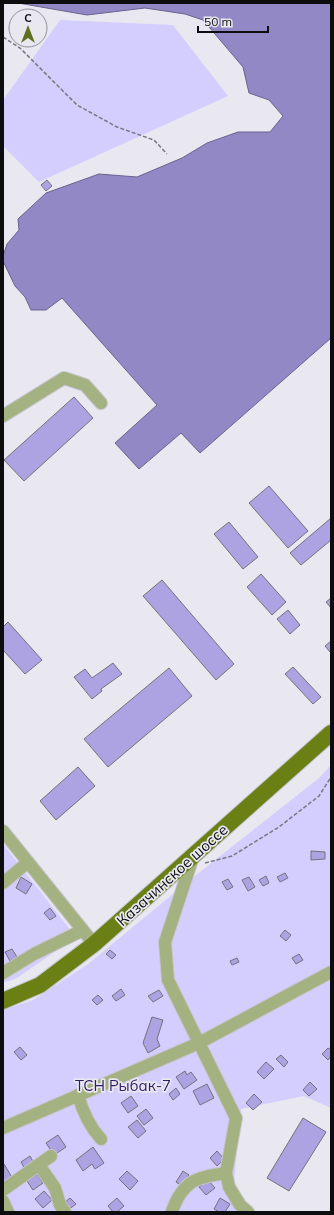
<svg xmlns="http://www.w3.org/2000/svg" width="334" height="1215" viewBox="0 0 334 1215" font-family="Mulish,sans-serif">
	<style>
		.green { fill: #d4cefe }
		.water { fill: #9188c5; stroke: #69638e }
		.building { fill: #ada3e3; stroke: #73727a }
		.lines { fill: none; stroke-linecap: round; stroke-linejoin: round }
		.minor-casing { stroke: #c6c5cd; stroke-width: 14 }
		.major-casing { stroke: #c6c5cd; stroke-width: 18 }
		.path { stroke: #78787d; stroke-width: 1.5; stroke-dasharray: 4 2; stroke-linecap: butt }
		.minor { stroke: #a4b181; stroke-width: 12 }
		.major { stroke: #6a8014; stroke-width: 16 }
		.labels { text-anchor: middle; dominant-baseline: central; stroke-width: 3.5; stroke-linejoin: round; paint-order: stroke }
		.street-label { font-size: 15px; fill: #0d0d0f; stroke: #e9e8f1 }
		.park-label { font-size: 15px; fill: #321e66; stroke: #e9e8f1 }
	</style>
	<rect width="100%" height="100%" fill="#e9e8f1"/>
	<path class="green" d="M60,20L173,25L228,96L39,182L3,146V100Z
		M331,765V1108L304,1096L241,1109L232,1202L242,1212H3V1010L33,1000L88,964L196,875L319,778Z
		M3,844L76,937L17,978L3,983Z"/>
	<path class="water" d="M18,3H331V338L200,453L181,433L139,469L115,443L157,405L62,298L46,310H31L25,297L15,286L3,261V256L7,244L19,230L18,219L46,193L99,174L137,177L182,158L207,143L238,132H270L283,116L269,100L249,93L243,67L203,20L185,14L145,8L87,15Z"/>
	<path class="building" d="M47,180L52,186L46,191L41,185Z
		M74,397L93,418L24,481L4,460Z
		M269,486L308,531L288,548L249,503Z
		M331,518V540L301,565L290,553Z
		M229,522L258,557L243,569L214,534Z
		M261,574L286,602L272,615L247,587Z
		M162,580L234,664L216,680L143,596Z
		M331,598V608L326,602Z
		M288,610L300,625L290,634L277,619Z
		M8,622L42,660L25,674L3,650V627Z
		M331,641V651L330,652L325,646Z
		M113,663L122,674L101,689L102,691L92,699L74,677L85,669L92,678Z
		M293,667L321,697L313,704L285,674Z
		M169,668L192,696L108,767L84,739Z
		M78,767L95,786L56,820L40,801Z
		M311,851L325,852V859L311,860Z
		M285,873L288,878L280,882L277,877Z
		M266,876L269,883L263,886L259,880Z
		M21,877L32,884L26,894L16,888Z
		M249,877L255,887L248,891L242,880Z
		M228,879L233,887L227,890L222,882Z
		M50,908L56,916L50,920L44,913Z
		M285,930L291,935L286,941L280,936Z
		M12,949L17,957L10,961L5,952Z
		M110,950L116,955L112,959L106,954Z
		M299,954L303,960L296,964L292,958Z
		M237,958L239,962L232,965L230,961Z
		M121,989L125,995L116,1001L112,996Z
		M159,990L163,996L153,1002L148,996Z
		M98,995L103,1000L97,1005L92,1000Z
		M152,1017L163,1020L157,1039L160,1046L148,1053L143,1043Z
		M20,1047L27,1055L21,1060L14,1052Z
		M328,1048L331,1050V1056L328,1060L322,1054Z
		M281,1055L288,1062L284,1067L276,1059Z
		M266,1062L274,1069L264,1079L257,1072Z
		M185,1071L187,1075L191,1072L197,1080L184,1089L176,1077Z
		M310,1082L317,1089L309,1096L303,1090Z
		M207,1084L214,1098L200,1105L193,1091Z
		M176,1088L180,1094L173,1100L169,1094Z
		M254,1094L262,1102L253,1110L246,1103Z
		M131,1096L138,1106L128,1113L121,1103Z
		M146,1109L153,1118L144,1125L137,1116Z
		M303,1118L326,1132L289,1191L267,1178Z
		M137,1120L146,1131L138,1138L128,1127Z
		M58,1135L66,1147L54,1155L46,1143Z
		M93,1147L104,1163L95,1169L92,1164L83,1171L76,1160Z
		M217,1151L224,1159L217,1166L210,1158Z
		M30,1156L35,1165L26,1171L21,1162Z
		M4,1164L13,1179L5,1184L3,1182Z
		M127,1171L138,1181L130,1190L119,1179Z
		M183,1171L189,1175L182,1186L176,1182Z
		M37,1174L43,1183L33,1190L27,1181Z
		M208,1180L215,1188L206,1195L199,1187Z
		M44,1191L52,1200L43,1208L35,1199Z
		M70,1198L76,1204L68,1210L63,1204Z
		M117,1198L124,1206L117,1212H113L108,1206Z
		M220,1198L230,1204L225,1212H219L214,1209Z"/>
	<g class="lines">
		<defs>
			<path id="minor" d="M3,416L64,378L85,385L101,403
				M3,831L94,944
				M193,857L165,942L168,980L236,1118L226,1173L229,1187L240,1205L248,1212
				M3,883L28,862
				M3,973L34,954L83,930
				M78,1095C83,1113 89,1126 101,1139
				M3,1128L199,1043L331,972
				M39,1165L55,1188L60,1205L65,1212
				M3,1190L51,1156
				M3,1201L8,1212
				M172,1211C183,1181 196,1177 226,1173"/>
			<path id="major" d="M3,1001L40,985L94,944L331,733"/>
		</defs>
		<use href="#minor" class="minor-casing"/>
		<use href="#major" class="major-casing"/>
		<path class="path" d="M3,37L20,48L77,105L117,127L154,140L167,154
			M205,863L232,856L279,827L319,796L331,777"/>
		<use href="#minor" class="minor"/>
		<use href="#major" class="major"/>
	</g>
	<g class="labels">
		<g class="street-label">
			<text transform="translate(172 875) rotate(-42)">Казачинское шоссе</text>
		</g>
		<g class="park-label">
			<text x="123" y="1085">ТСН Рыбак-7</text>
		</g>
	</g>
	<rect width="334" height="1215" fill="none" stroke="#0d0d0f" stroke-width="8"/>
	<g transform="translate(28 28)"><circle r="19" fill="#e9e8f1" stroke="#919097"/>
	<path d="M0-3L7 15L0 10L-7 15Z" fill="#5f711e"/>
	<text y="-6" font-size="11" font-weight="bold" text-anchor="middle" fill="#0d0d0f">С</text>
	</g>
	<path d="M198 26v6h70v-6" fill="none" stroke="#0d0d0f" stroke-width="2"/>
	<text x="204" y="26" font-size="12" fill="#0d0d0f" stroke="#e9e8f1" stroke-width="3" paint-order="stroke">50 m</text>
</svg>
